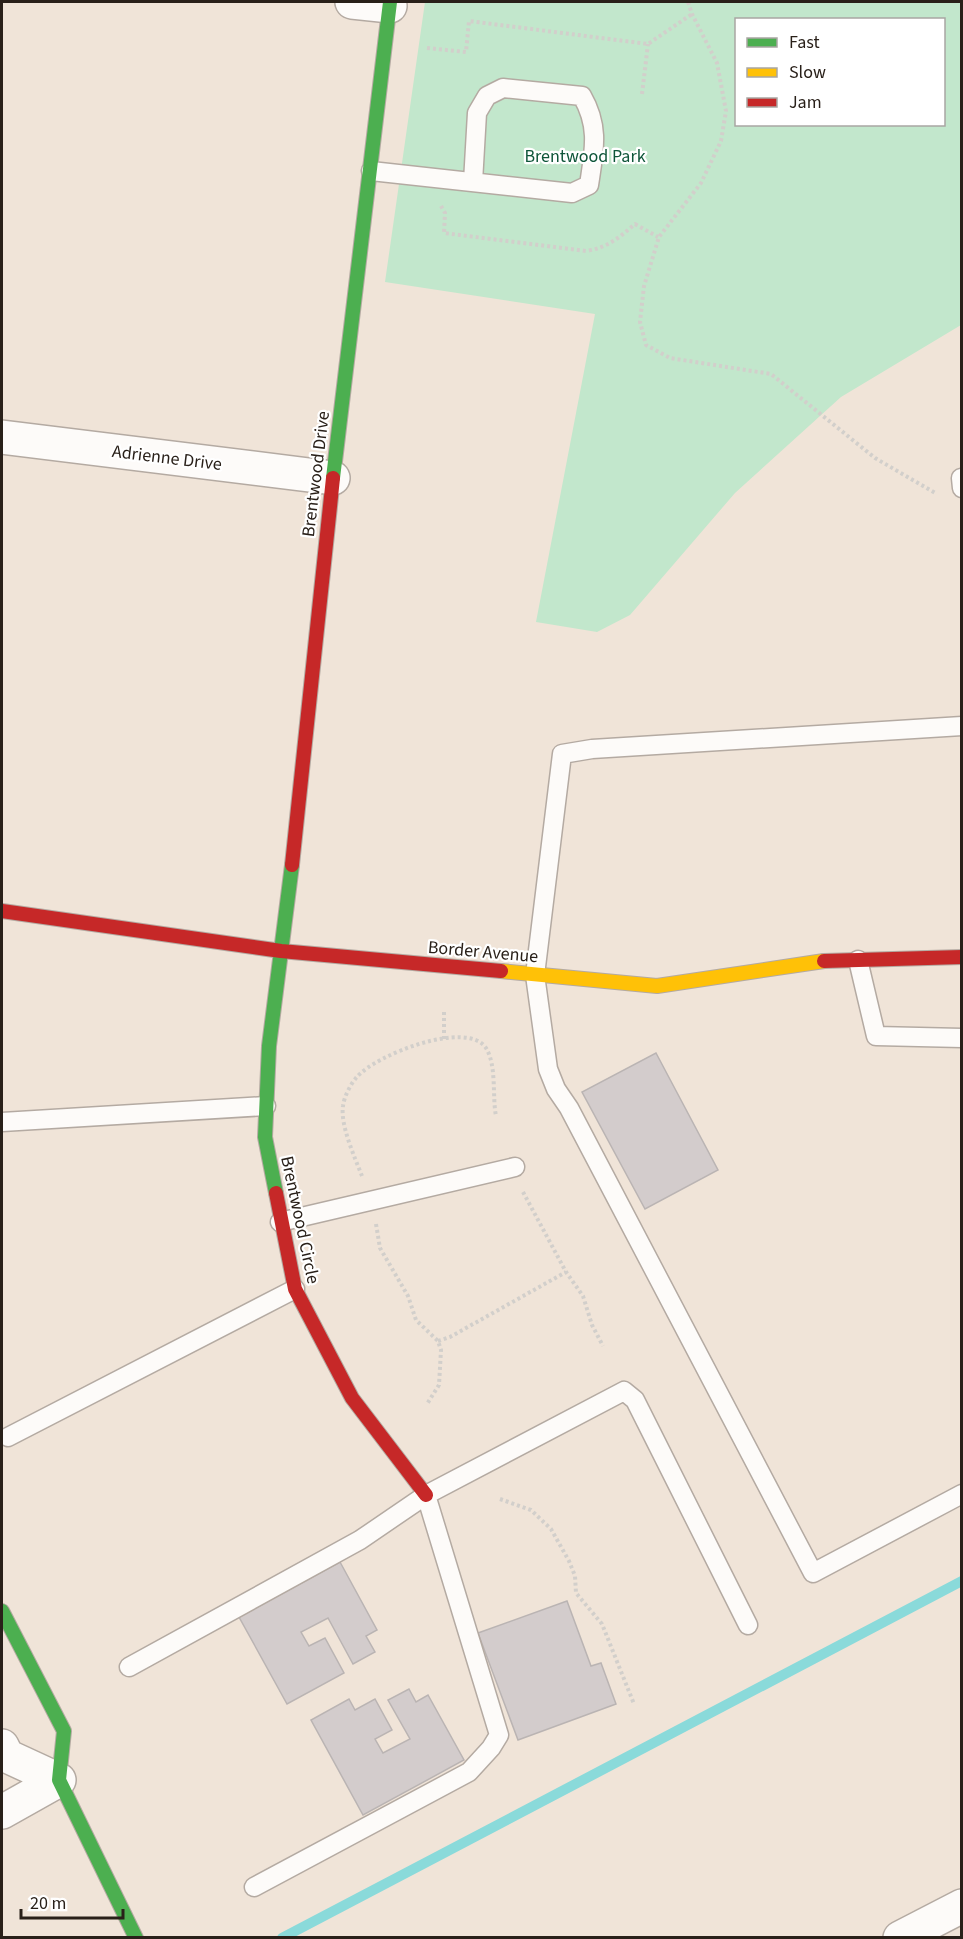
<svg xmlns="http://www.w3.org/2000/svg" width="963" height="1939" viewBox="0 0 963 1939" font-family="'Source Sans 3',sans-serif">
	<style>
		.green { fill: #c2e7cc; fill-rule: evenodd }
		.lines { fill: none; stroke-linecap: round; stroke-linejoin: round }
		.stream { stroke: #8adada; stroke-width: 10 }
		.building { fill: #d3cccc; stroke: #bab4b3; stroke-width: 1.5 }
		.lane-casing { stroke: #b4aaa2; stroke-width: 21 }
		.street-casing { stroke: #b4aaa2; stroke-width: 36 }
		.fast-casing { stroke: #b4aaa2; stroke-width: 16 }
		.slow-casing { stroke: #b4aaa2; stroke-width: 16 }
		.jam-casing { stroke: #b4aaa2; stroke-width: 16 }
		.path { stroke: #d2cfcb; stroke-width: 4; stroke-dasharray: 3 3; stroke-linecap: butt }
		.lane { stroke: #fdfbf9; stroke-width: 18 }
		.street { stroke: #fdfbf9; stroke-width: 33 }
		.fast { stroke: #4caf50; stroke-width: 14 }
		.slow { stroke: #ffc107; stroke-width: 14 }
		.jam { stroke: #c62828; stroke-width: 14 }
		.labels { text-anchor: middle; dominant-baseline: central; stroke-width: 4.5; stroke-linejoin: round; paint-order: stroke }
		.park-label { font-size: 18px; fill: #0e5539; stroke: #fff }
		.street-label { font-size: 18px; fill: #292019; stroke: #fff }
	</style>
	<rect width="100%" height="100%" fill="#f0e4d8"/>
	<path class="green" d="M425,2H961V325L841,397L735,493L630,615L597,632L536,622L595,314L385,282ZM736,20H944V124H736Z"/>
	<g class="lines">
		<path class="stream" d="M282,1938L962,1581"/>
	</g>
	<path class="building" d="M656,1053L718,1170L645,1209L582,1092Z
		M340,1562L377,1630L366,1636L375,1652L353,1664L328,1618L301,1632L309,1646L325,1638L344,1673L287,1704L239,1617Z
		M567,1601L591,1666L601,1663L616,1704L518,1740L478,1633Z
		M409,1689L416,1702L428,1695L464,1760L363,1815L311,1720L349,1699L355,1710L375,1699L392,1730L375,1739L383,1753L410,1739L388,1700Z"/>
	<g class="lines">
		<defs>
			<path id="lane" d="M371,171L572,193L589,185C594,151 600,127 582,96L503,88L487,96L477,113L473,182
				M961,478L962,488
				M962,726L592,749L562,754L535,975L548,1069L556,1089L569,1108L813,1573L962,1494
				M858,960L876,1036L962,1038
				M2,1122L266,1106
				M280,1222L515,1167
				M8,1437L295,1289
				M129,1667L360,1540L426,1495L624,1391L635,1400L748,1625
				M254,1887L469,1772L491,1748L499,1735L426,1495"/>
			<path id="street" d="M352,2L390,6
				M2,437L333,478
				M2,1746L7,1756L59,1780
				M2,1812L59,1780
				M900,1938L962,1906"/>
			<path id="fast" d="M333,478L390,2
				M276,1193L265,1137L269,1046L292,865
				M2,1611L64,1731L59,1780L136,1938"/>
			<path id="slow" d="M501,971L657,986L824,961"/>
			<path id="jam" d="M292,865L333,478
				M2,911L281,951L501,971
				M824,961L962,957
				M276,1193L295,1289L352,1398L426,1495"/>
		</defs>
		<use href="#lane" class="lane-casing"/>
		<use href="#street" class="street-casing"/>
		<use href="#fast" class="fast-casing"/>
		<use href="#slow" class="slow-casing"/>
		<use href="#jam" class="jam-casing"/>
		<path class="path" d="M688,2L692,14L717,63L726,111L721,141L701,183L659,237L644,286L640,322L646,345L670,358L771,374L875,458L937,494
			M427,48L466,52L469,21L648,44L692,14
			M642,94L648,44
			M441,206L445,213L444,233L586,251C607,248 620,237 635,224L658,237
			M444,1039V1010
			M362,1176C355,1158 340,1125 343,1106C344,1097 351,1083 357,1077C375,1055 467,1019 486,1048C497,1066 492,1096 496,1116
			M523,1192L566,1272L583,1296L592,1325L603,1346
			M376,1224L380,1248L408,1296L416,1320L438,1341L441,1350L439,1385L427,1404
			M438,1341L450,1337L566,1272
			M500,1499L531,1510L551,1529L569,1561L575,1576L576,1593L602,1624L634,1704"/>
		<use href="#lane" class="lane"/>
		<use href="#street" class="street"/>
		<use href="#fast" class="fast"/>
		<use href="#slow" class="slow"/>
		<use href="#jam" class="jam"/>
	</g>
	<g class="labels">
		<g class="park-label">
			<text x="585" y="156">Brentwood Park</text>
		</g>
		<g class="street-label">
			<text transform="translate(167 458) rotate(7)">Adrienne Drive</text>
			<text transform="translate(316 474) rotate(-83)">Brentwood Drive</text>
			<text transform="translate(483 952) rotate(5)">Border Avenue</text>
			<text transform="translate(300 1220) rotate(78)">Brentwood Circle</text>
		</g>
	</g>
	<rect width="963" height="1939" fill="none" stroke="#292019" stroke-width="6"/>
	<rect x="735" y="18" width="210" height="108" fill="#ffffff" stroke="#a9a6a3" stroke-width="1.5"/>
	<rect x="747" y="38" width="30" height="9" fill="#4caf50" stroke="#a9a6a3" stroke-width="1.5"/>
	<text x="789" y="48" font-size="18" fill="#292019">Fast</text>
	<rect x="747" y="68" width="30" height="9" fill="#ffc107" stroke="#a9a6a3" stroke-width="1.5"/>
	<text x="789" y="78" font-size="18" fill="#292019">Slow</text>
	<rect x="747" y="98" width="30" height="9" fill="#c62828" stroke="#a9a6a3" stroke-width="1.5"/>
	<text x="789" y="108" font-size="18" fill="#292019">Jam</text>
	<path d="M21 1909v9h102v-9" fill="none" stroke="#292019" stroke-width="3"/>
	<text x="30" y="1909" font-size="18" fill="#292019" stroke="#ffffff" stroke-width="4.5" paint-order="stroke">20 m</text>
</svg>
